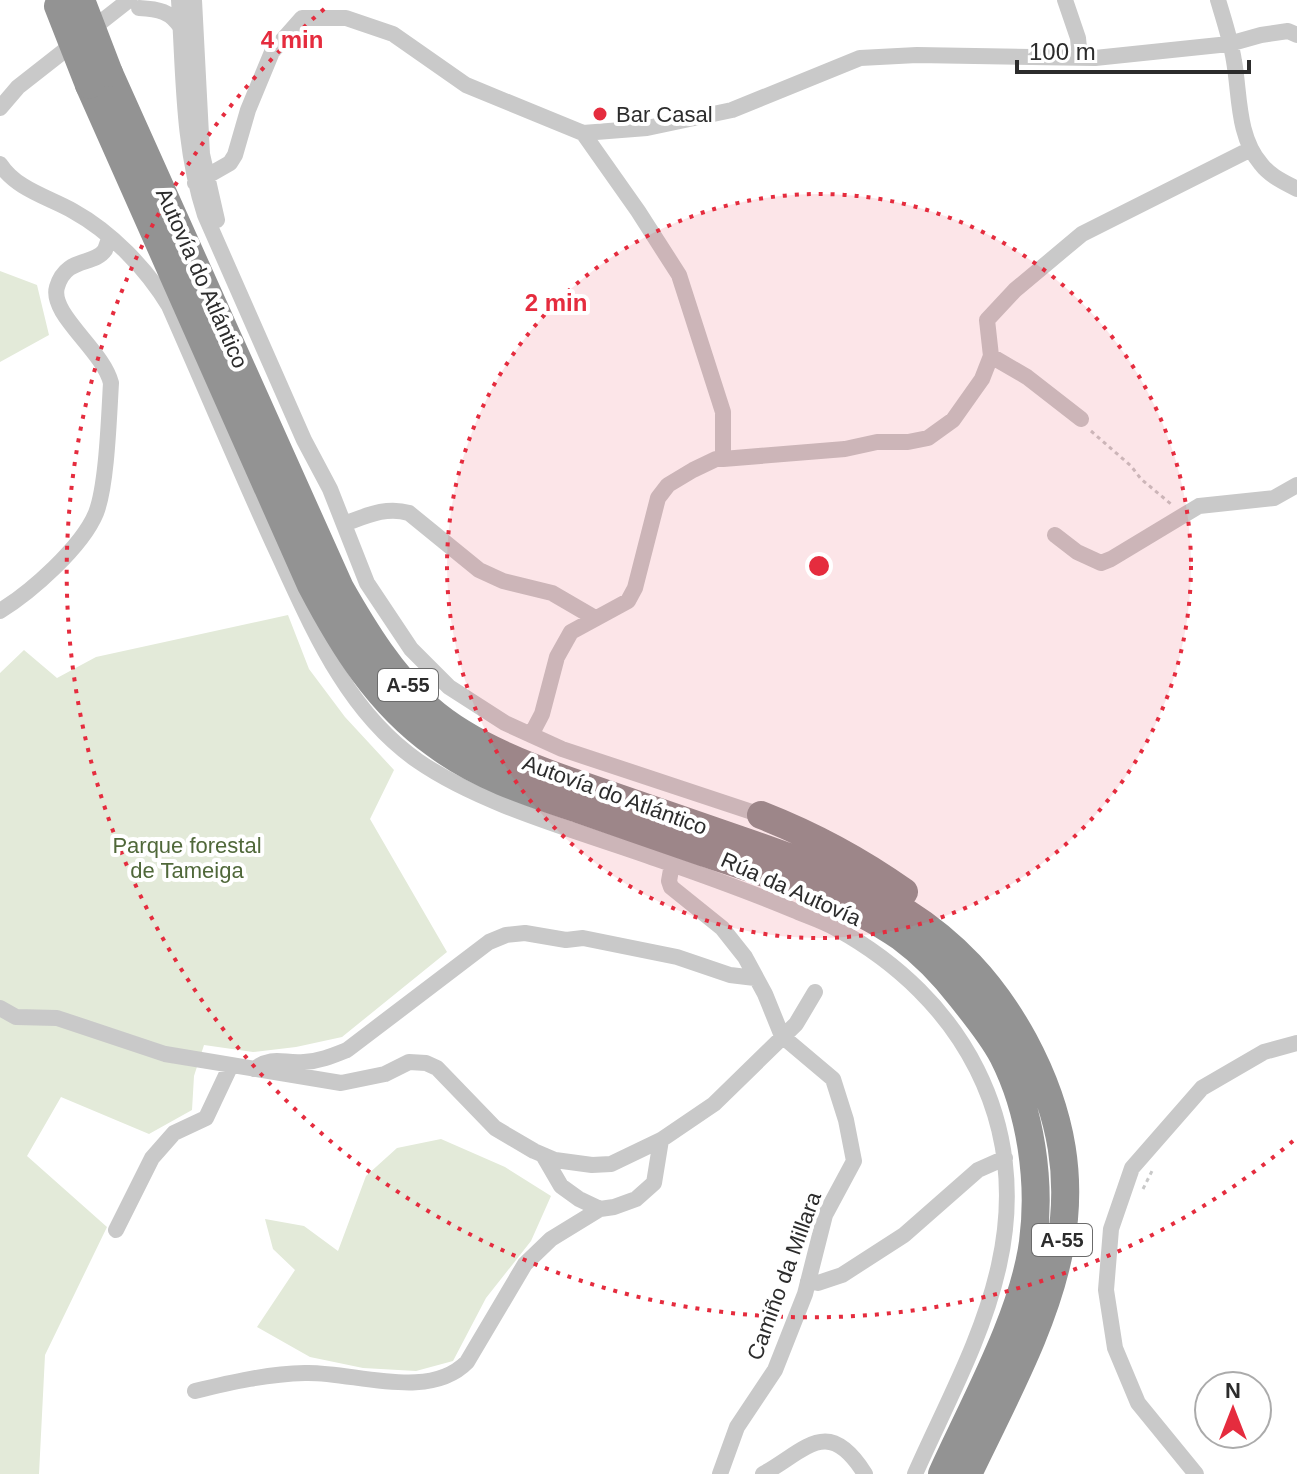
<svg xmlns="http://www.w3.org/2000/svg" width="1297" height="1474" viewBox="0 0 1297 1474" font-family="Helvetica,sans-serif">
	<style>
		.green { fill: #e3ead9 }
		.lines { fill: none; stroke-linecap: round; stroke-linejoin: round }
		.path { stroke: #c9c9c9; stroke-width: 3; stroke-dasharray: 4 4; stroke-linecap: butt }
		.minor { stroke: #c9c9c9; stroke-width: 16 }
		.motorway { stroke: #939393; stroke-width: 28 }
		.motorway-bridge { stroke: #939393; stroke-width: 28 }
		.ring { fill: none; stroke: #e52c3e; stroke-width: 4; stroke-dasharray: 4 8 }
		.poi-dot { fill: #e52c3e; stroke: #fff; stroke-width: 3 }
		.labels { text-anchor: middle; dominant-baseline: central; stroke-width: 8; stroke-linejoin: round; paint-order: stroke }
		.shield { fill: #fff; stroke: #6b6b6b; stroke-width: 2 }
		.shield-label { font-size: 20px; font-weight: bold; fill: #2c2c2c }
		.poi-label { font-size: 22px; fill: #2c2c2c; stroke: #fff; text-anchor: start }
		.street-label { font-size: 22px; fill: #2c2c2c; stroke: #fff }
		.park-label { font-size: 22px; fill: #50683a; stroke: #fff }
		.centre { fill: #e52c3e; stroke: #fff; stroke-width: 4 }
		.ring-label { font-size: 24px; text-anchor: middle; font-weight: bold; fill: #e52c3e; stroke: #fff; stroke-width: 8; stroke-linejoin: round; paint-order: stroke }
	</style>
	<rect width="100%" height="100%" fill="#fff"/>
	<path class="green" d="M0,271L37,285L49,335L0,362Z
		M288,615L309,669L345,717L394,770L370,819L447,952L342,1037L296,1047L253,1052L204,1045L194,1076L192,1110L149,1134L61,1097L27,1156L107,1227L45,1355L39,1474H0V673L24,650L57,678L96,657Z
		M441,1139L505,1167L551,1196L531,1241L486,1298L453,1361L416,1371L363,1368L310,1357L257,1327L295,1270L273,1249L265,1219L304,1226L338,1251L366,1176L397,1148Z"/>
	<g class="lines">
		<path class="path" d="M1091,431L1131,466L1141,479L1171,504
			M1143,1189L1152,1171"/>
		<path class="minor" d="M179,0C184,73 182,145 205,215L304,440L330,489L367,583L411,649L449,687L505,723L562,749L761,815
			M194,0L202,154L217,220
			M1065,0L1078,38L1080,58
			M1218,0C1224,20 1231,41 1234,61C1240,95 1237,136 1261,164C1270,176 1284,182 1297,189
			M139,8C158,9 171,11 181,28
			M0,108L18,87L129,0
			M583,133L638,211L679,275L723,412V459L845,449L877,442H908L928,438L953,420L982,379L991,356L987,320L1015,290L1082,234L1251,149
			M0,164C16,189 48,197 73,211C111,232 147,269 169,306C204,385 237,464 273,543C310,622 344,710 418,761C483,806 582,832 657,859C703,875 748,891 793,910C807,916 823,921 837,929C962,998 1031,1122 999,1265C983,1338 945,1406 915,1474
			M195,183L230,163L235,155L248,110L272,52L302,18H346L393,34L466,85L583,133L647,128L732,110L860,58L917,55L1095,58L1229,44L1261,35L1288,31L1297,35
			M991,356L1027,377L1081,419
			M344,524C366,516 386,506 409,513L479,570L503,581L552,593L595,618
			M1055,535L1077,552L1101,563L1111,559L1199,506L1274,498L1297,485
			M0,611C31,592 82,547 96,513C107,485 109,415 111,383C103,350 49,314 57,287C66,256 94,266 105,250C105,250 109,239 109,238
			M531,735L542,714L557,657L571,632L628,601L635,588L658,498L668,485L693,470L716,459H723
			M672,864L669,881L671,887L722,928L745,957L765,994L782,1036L833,1079L846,1120L854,1161L825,1215L805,1294L775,1370L737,1427L720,1474
			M0,1008L16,1017L57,1018L165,1054L341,1083L385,1074L409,1062L426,1063L437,1068L495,1128L534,1151L555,1160L592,1165L611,1164L661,1140L714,1104L796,1024L815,992
			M254,1069C274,1055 283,1064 304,1062C320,1061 332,1056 347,1050L489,942L506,935L525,933L566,940L583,938L677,957L730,975L755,978
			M543,1155L561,1186L579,1199L600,1209L614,1207L636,1199L654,1183L661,1140
			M116,1230L152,1158L174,1133L206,1118L231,1065
			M808,1281L818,1283L842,1275L904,1235L978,1170L1005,1158
			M195,1391C232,1382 267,1374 305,1373C352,1371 428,1402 467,1362L525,1264L551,1239L600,1209
			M763,1474C806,1450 828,1415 865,1474
			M1196,1474L1138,1403L1115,1348L1106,1290L1111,1229L1132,1168L1202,1088L1264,1052L1297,1043"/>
		<path class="motorway" d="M109,73L340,588C365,632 391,674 429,709C471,746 536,770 587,787C639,805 691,823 743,841C865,883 959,921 1024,1041C1113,1207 1041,1322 968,1474
			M89,85L311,585C343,646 378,703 435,744C478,776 527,792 578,809C619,823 661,838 702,852C769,874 843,897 901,937C924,954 944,975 961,997C976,1016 992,1035 1003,1056C1031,1111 1041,1182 1033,1242C1023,1317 973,1405 942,1474
			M761,815C812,835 859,860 904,892"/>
		<path class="motorway-bridge" d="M81,0L109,73
			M58,6L89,85"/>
	</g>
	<circle cx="819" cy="566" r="372" fill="#e52c3e" fill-opacity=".12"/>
	<g class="ring">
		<circle cx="819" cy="566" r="372"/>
		<path d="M1293 1141A745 745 0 0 1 330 4"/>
	</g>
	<circle class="poi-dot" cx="600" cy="114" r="8"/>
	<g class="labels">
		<g class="shield">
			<rect x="378" y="669" width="60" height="32" rx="6"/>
			<rect x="1032" y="1224" width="60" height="32" rx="6"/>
		</g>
		<g class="shield-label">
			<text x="408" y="685">A-55</text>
			<text x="1062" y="1240">A-55</text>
		</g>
		<g class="poi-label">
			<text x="616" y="114">Bar Casal</text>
		</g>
		<g class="street-label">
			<text transform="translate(202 278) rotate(66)">Autovía do Atlántico</text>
			<text transform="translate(615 795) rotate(20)">Autovía do Atlántico</text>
			<text transform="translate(791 889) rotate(24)">Rúa da Autovía</text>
			<text transform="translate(784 1276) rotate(-70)">Camiño da Millara</text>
		</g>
		<g class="park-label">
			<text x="187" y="845">Parque forestal<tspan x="187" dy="25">de Tameiga</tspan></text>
		</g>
	</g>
	<circle cx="819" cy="566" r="12" class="centre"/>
	<g class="ring-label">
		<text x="292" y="48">4 min</text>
		<text x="556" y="311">2 min</text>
	</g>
	<g transform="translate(1233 1410)"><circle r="38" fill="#ffffff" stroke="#ababab" stroke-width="2"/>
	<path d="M0-6L14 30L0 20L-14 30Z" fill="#e52c3e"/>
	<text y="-12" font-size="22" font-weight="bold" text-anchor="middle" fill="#2c2c2c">N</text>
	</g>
	<path d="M1017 60v12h232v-12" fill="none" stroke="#2c2c2c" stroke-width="4"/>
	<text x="1029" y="60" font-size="24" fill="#2c2c2c" stroke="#ffffff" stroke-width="6" paint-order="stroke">100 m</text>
</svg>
